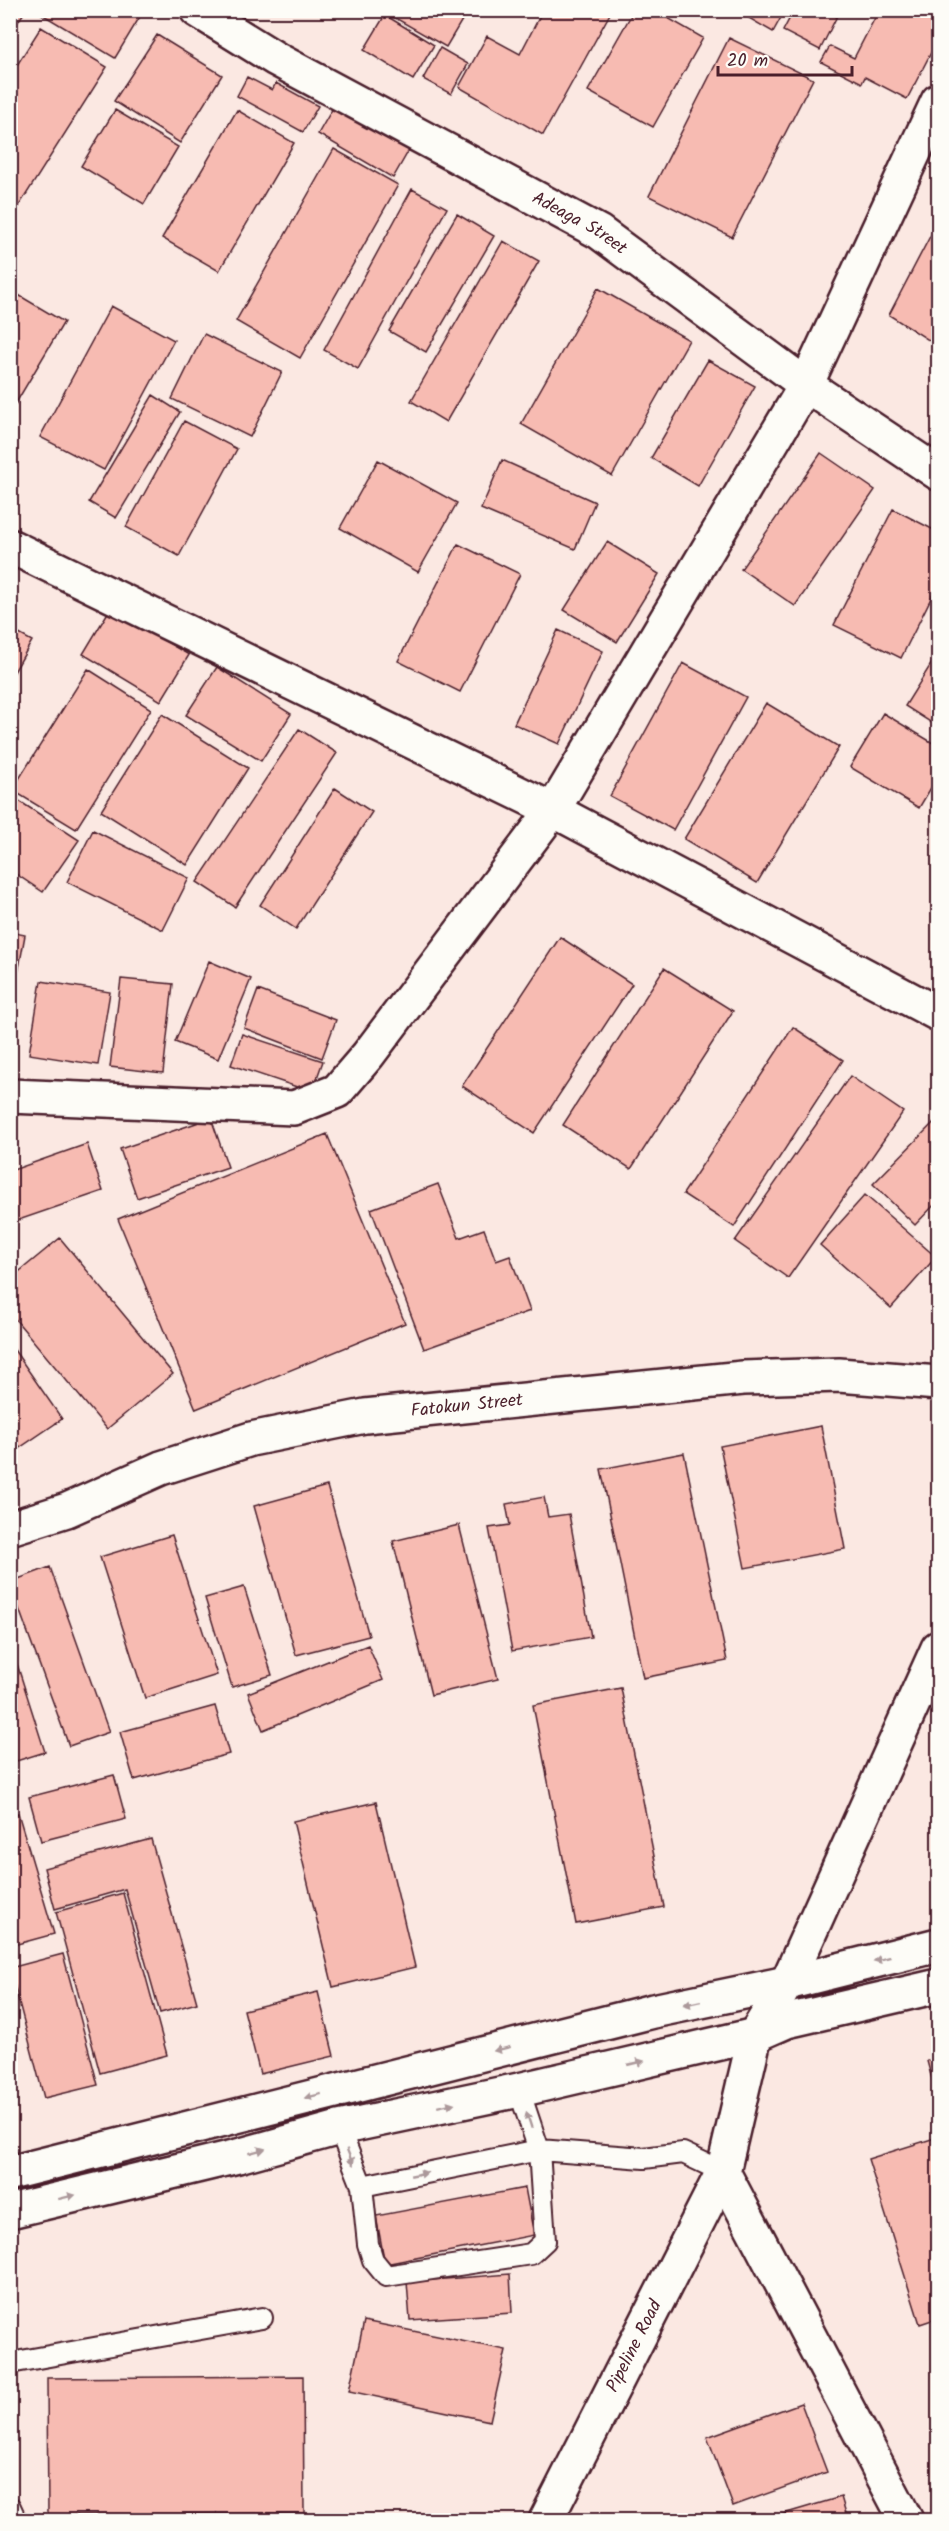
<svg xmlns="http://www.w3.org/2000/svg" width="949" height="2531" viewBox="0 0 949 2531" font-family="Kalam,sans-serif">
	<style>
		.building { fill: #f7bbb2; stroke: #4a1f2b; stroke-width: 1.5 }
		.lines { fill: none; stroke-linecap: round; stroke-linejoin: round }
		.lane-casing { stroke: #4a1f2b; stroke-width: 24 }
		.street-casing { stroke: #4a1f2b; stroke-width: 38 }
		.primary-casing { stroke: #4a1f2b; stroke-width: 38 }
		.lane { stroke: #fdfcf7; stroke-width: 20 }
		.street { stroke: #fdfcf7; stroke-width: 33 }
		.primary { stroke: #fdfcf7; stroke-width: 33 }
		.oneway { fill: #ac999b }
		.labels { text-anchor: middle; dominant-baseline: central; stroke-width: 6; stroke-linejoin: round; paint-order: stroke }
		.street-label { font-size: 18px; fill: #4a1f2b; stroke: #fdfcf7 }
	</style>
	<rect width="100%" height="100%" fill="#fbe8e2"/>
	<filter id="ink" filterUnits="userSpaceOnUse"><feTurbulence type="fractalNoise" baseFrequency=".0167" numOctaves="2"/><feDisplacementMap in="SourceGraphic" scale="12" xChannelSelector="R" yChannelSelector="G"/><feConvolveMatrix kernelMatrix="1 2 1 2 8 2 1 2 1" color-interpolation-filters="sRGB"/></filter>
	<g filter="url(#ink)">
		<path class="building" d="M10,10H26L10,33Z
			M35,10H144L115,58Z
			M392,10H468L446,47L390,15Z
			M543,10H612L543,135L459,87L487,36L520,54Z
			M634,10H654L703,38L653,127L588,91Z
			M744,10H785L773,32L742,14Z
			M794,10H840L820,50L783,31Z
			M879,10H938V39L907,99L865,77L862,83L821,62L830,46L854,58Z
			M385,15L434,45L413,80L364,50Z
			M41,27L107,67L10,220V76Z
			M157,35L222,75L180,143L114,101Z
			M729,38L813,79L732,237L649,196Z
			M440,48L468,64L451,94L423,79Z
			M247,77L272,90L276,83L318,106L303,132L237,96Z
			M334,106L409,150L393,178L318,134Z
			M115,110L178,147L144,204L81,166Z
			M237,110L294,143L219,271L162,238Z
			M334,149L398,185L300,358L236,321Z
			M412,189L447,208L358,369L324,350Z
			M457,214L494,236L426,352L389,331Z
			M938,221V346L889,315Z
			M503,241L539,261L446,422L411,401Z
			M598,288L689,340L612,476L521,424Z
			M10,290L64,322L10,413Z
			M111,306L174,340L104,470L40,437Z
			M204,334L282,372L250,437L172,399Z
			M708,360L755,386L698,486L651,458Z
			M153,395L180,412L116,518L89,502Z
			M184,421L237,449L179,556L126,527Z
			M821,453L875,490L795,606L741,569Z
			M378,460L457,503L418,572L340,528Z
			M502,460L595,502L575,549L481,509Z
			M893,509L938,532V584L901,658L834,625Z
			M607,542L659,574L617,642L564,610Z
			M458,544L520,574L460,692L398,661Z
			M110,609L189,655L161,701L83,654Z
			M10,629L32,641L10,679Z
			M558,630L603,651L559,744L514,724Z
			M938,653V727L905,706Z
			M683,663L746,697L673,830L610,796Z
			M217,667L291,714L261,761L186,715Z
			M88,669L151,709L76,829L12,790Z
			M766,703L839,747L757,883L684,839Z
			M883,713L938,746V776L919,808L850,767Z
			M162,714L248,768L187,865L101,811Z
			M299,729L337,753L235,907L197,882Z
			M335,788L372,812L296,929L260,905Z
			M10,795L79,840L43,892L10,870Z
			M93,830L189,878L163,930L67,882Z
			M10,932L25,935L12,1006H10Z
			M560,937L632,984L534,1133L462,1086Z
			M209,961L251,979L218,1059L175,1042Z
			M664,968L733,1011L631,1169L563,1125Z
			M121,979L173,984L163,1073L110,1067Z
			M41,981L110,992L98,1065L29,1054Z
			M258,990L336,1020L322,1058L244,1028Z
			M793,1027L843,1060L734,1227L683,1194Z
			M242,1034L323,1061L312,1092L231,1065Z
			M850,1076L903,1112L788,1278L735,1241Z
			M211,1118L228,1167L137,1198L120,1149Z
			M938,1118V1201L915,1225L873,1184Z
			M327,1134L405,1323L196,1409L118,1219Z
			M87,1144L103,1191L10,1223V1171Z
			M438,1184L459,1238L484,1229L496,1261L510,1256L530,1311L424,1349L371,1209Z
			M865,1195L936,1257L891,1308L820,1245Z
			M60,1238L173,1374L107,1429L10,1313V1279Z
			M10,1344L62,1419L12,1453L10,1451Z
			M821,1426L845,1549L745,1568L720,1446Z
			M684,1453L727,1661L643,1678L601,1469Z
			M327,1486L369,1636L296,1655L254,1506Z
			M544,1497L548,1517L569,1514L591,1637L512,1651L489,1528L510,1525L506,1504Z
			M459,1525L498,1679L431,1695L393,1541Z
			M172,1535L217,1675L145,1698L100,1557Z
			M50,1567L109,1732L69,1746L10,1584V1582Z
			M244,1587L272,1675L232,1687L205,1598Z
			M368,1645L383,1680L263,1730L248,1693Z
			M17,1664L45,1752L10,1763V1666Z
			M621,1688L664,1907L576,1924L533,1705Z
			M215,1706L229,1754L134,1780L120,1732Z
			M114,1775L126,1819L41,1841L29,1797Z
			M376,1802L415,1967L333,1987L293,1821Z
			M18,1813L54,1934L10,1946V1815Z
			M151,1839L197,2003L160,2013L125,1889L55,1909L44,1868Z
			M123,1893L167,2055L100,2073L56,1912Z
			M63,1954L98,2085L44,2098L10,1968Z
			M318,1992L334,2056L260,2074L244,2010Z
			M938,2058V2101L927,2061Z
			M938,2137V2318L920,2324L868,2159Z
			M525,2188L534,2235L385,2264L376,2216Z
			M510,2274L512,2313L410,2320L407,2282Z
			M364,2321L506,2350L490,2421L349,2391Z
			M303,2376L304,2513L48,2515L47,2378Z
			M801,2403L827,2472L733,2506L707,2437Z
			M841,2497L848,2520H763Z"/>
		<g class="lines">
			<defs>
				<path id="lane" d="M339,2128L362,2186L368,2244L373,2260L386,2276L531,2254L545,2241L539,2150L519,2090
					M362,2186L539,2150L644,2158L683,2153L723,2172
					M10,2363L262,2318
					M10,2507L16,2520"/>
				<g id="street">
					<path id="s1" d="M197,10L276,59L599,232L806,385L938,473"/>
					<path d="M10,546L553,810L938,1014"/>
					<path d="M10,1096L294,1108L337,1091L368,1055L553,810L806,385L938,101"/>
					<path id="s2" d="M10,1528L67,1510L161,1468L251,1439L365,1416L743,1378L839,1375L938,1383"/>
					<path id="s3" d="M546,2520L723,2172"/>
					<path d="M906,2520L723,2172L755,2035L787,1983L938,1648"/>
				</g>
				<path id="primary" d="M10,2173L653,2011L787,1983L938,1945
					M10,2211L238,2156L339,2128L519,2090L755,2035L787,2021L938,1986"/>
			</defs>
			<use href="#lane" class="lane-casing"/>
			<use href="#street" class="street-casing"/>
			<use href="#primary" class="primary-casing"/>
			<use href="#lane" class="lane"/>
			<use href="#street" class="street"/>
			<use href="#primary" class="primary"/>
		</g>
		<defs><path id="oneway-solid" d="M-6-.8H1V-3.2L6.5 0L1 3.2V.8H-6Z" transform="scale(1.5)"/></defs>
		<g class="oneway">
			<use href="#oneway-solid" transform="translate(882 1959) rotate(166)"/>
			<use href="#oneway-solid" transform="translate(692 2003) rotate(168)"/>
			<use href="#oneway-solid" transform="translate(502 2049) rotate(166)"/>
			<use href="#oneway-solid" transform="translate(636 2063) rotate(-13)"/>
			<use href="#oneway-solid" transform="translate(313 2096) rotate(166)"/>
			<use href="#oneway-solid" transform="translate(446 2105) rotate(-12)"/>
			<use href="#oneway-solid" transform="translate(529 2120) rotate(-108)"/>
			<use href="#oneway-solid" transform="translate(257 2151) rotate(-15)"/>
			<use href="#oneway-solid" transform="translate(350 2157) rotate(68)"/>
			<use href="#oneway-solid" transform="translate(419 2174) rotate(-11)"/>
			<use href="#oneway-solid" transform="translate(67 2197) rotate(-14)"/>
		</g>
	</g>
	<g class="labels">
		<g class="street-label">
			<text stroke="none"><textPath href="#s1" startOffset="438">Adeaga Street</textPath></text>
			<text stroke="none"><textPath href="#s2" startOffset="476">Fatokun Street</textPath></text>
			<text stroke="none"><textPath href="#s3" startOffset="195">Pipeline Road</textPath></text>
		</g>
	</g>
	<rect width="949" height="2531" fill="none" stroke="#fdfcf7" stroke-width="36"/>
	<rect x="18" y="18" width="913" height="2495" fill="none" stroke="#4a1f2b" stroke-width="2" filter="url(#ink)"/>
	<path d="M718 66v9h134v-9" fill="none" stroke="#4a1f2b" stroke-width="3"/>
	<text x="727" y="66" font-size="18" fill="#4a1f2b" stroke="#fdfcf7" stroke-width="4.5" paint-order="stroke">20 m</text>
</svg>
